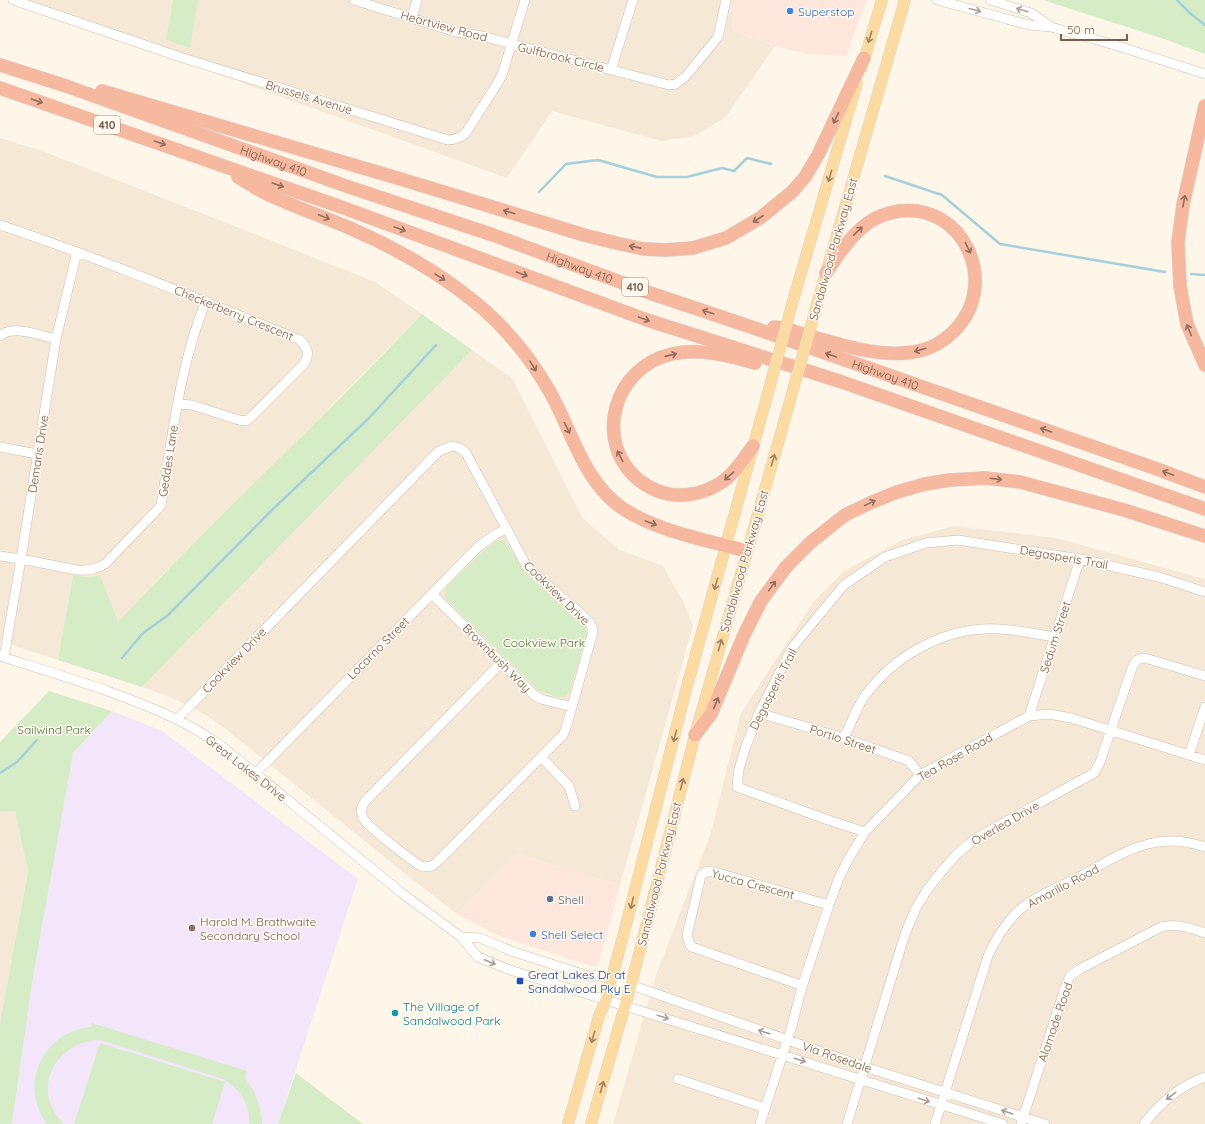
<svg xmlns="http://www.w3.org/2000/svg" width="1205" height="1124" viewBox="0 0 1205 1124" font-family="Quicksand,sans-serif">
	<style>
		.residential { fill: #f5e8d7 }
		.commercial { fill: #fde7dd }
		.education { fill: #f3e6fa }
		.green { fill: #d5ecc7 }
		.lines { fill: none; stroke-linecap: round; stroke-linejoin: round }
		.stream { stroke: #a3d0da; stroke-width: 2.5 }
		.minor-casing { stroke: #d0beae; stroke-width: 10 }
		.major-casing { stroke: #dcd5d0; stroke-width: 12 }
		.highway-casing { stroke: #dcd5d0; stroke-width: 14 }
		.minor { stroke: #fff; stroke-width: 9 }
		.major { stroke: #fbdba2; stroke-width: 11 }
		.highway { stroke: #f7b8a0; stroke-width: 13 }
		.major-bridge-casing { stroke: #dcd5d0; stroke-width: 12; stroke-linecap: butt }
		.major-bridge { stroke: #fbdba2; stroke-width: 11 }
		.oneway { stroke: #af9d94 }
		.oneway2 { stroke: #a08266 }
		.oneway3 { stroke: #926e5d }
		.shop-dot { fill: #3f7fe0; stroke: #fff9f0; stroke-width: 1.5 }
		.service-dot { fill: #5c6f8a; stroke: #fff9f0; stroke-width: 1.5 }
		.education-dot { fill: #8d6e63; stroke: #fff9f0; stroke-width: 1.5 }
		.transit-dot { fill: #1a4fb4; stroke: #fff9f0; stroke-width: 1.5 }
		.culture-dot { fill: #0f9aa8; stroke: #fff9f0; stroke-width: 1.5 }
		.labels { text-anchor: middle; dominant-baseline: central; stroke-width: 3; stroke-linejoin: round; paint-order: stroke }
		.shield { fill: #fff9f0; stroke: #a18b7d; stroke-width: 1 }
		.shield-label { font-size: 11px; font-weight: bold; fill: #795c4c }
		.shop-label { font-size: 12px; fill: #366cbe; stroke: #fff9f0; text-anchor: start }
		.street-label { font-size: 12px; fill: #795c4c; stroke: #fff9f0 }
		.park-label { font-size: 12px; fill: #507941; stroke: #fff9f0 }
		.service-label { font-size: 12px; fill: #4e5e75; stroke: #fff9f0; text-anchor: start }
		.education-label { font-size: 12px; fill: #785e54; stroke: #fff9f0; text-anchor: start }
		.transit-label { font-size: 12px; fill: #164399; stroke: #fff9f0; text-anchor: start }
		.culture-label { font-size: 12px; fill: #0d838f; stroke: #fff9f0; text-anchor: start }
	</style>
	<rect width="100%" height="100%" fill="#fdf6e9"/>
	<path class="residential" d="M12,0H734L732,30L775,46L725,118L694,136L661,141L552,111L507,178Z
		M0,138L45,152L242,229L375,282L422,314L278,460L159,578L118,623L100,575L87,577L73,575L58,660L0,641Z
		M472,350L512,378L582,517L618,549L663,566L683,601L693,626L620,885L518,854L457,914L407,875L227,730L206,715L177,700L142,687Z
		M954,526L1056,538L1205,579V1124H613L655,978L711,833L741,713L814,601L844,571L902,540Z
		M0,811H15L28,872L0,1023Z"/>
	<path class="commercial" d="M734,0H867L846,56L807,54L775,46L732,30Z
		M518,854L620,885L598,966H591L499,936L457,914Z"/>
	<path class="education" d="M112,711L162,731L358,879L278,1124H12L33,977L73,752Z"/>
	<path class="green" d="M173,0H198L190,48L166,40Z
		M1043,0H1205V54L1164,39Z
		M422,314L472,350L142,687L58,660L73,575L87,577L100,575L118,622C216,517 323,419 422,314Z
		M497,540C500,540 501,540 504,541C510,544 519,567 526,574L585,627L587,634L570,691L564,697H557L538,690L445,598V590L448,585L482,552Z
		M49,691L112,711L73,753L33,977L12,1124H0V1023L28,872L15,811H0V742Z
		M92,1023L247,1071L245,1078C256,1092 261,1106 262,1124H249C251,1104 239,1089 223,1079L101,1040C55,1040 29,1091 64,1124H47C18,1085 43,1031 91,1027Z
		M100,1043L225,1082L212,1124H74Z
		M296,1073L363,1124H278Z"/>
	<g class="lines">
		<path class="stream" d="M1177,0L1191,14L1205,25
			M885,176L942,195L1000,244L1165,272
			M539,192L566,164L598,160L657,177H687L722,168L734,171L747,158L771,164
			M1191,274L1205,275
			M122,658L143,633L167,616L272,510L369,418L436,345
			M0,773L17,762L37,740"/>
		<defs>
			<path id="minor" d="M13,0L183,58L448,140C455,140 459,138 465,134L497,84L502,75L525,0
				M354,0L456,32L482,36L669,85L676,84L686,76L718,37L726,0
				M937,0L1029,25L1051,27L1118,46L1205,74
				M990,0L1031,13L1050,26
				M412,18L417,0
				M611,70L633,0
				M0,225C102,259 201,300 300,340C308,348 310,354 304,364L252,416L246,421L239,420L192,405L178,404
				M0,336C13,324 41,336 56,339
				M0,447L37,454
				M0,556L21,559L77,570C88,571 95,569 105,564L157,510L161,505L162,499C173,433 180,364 206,301
				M432,594L534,695L541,699L572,707
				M0,656C37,668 74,679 110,692C151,707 187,721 223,747L403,894L461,937L478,957L510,970L1003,1124
				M4,657L21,559L56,339L77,252
				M759,713L844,738L909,761L920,775
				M1029,716L1080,559
				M177,719L439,451L452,446L460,448L466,453L527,567L589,621L592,627L593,632L566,728L563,735L436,863L432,866L423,867C414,863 367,826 363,818C360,811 362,805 366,800L501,663
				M844,738C851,724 856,709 864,697C895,654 947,626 1000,629C1018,630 1037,634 1054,637
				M1189,755L1205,707
				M541,757L569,786L575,806
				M255,774L479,546L496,534L506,529
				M865,832L828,820L737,787L739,769L746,746L759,713L792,648L844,585L885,557L926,543L958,540L1080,559L1159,577L1205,592
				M461,937L480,938L514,952L592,977L597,975L631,985L865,1067L1045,1124
				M803,986L692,947L690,945L687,935L701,876L705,872L711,871L829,905
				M678,1079L765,1108
				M760,1124L791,1029L802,987L829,905L839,878L849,858L865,832L920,775L1029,716L1049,714L1071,718L1205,760
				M847,1124L905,934L916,908L927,890L942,871L957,854L976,838L1094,773L1100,762L1131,671C1134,663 1136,658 1145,658L1205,676
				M935,1124L988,956C995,940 1004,926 1016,913C1033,897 1059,887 1079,877C1101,865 1124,850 1148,844C1167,839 1187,841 1205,847
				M1021,1124L1065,988L1070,976L1080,969L1161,927C1178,923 1189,928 1205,933
				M1144,1124C1160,1103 1179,1086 1205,1077"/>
			<path id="major" d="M862,67L882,0
				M794,297L857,83
				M817,304L905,0
				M568,1124L599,1016L606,1000L627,921L686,690L766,400
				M591,1124L631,985L695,735L788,408"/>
			<g id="highway">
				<path id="s1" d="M0,65L66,86L346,186L493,235L650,293L757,329L1157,469L1205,487"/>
				<path d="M0,88L344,208L647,320L842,382L1205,509"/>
				<path d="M102,91L404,180L584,235L616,243L644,249L666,250L693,248L726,238L760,218L792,192L805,177L818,155L864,58"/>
				<path d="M1205,106L1183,205L1178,242L1180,286L1187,324L1205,365"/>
				<path d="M238,177C248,183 257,189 267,194C295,207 324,217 352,229C393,247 436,271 471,299C503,324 530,357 550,392C572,431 583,481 622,508C656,531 707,540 746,551"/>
				<path d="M774,327C784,327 797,332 806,335C840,344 877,358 913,352C930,350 946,340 957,328C999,281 963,203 899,211C888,213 877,216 868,223C850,236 838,255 826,273"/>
				<path d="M753,446C745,457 737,470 726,479C712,490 698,495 679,495C664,495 652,490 640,481C592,443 613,367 672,354C699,348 728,355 755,363"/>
				<path d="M695,735L711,714L744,635L761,601L786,567L811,542L845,515L870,503L897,492L925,484L950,480L985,478L1020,482L1124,510L1205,536"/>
			</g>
		</defs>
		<use href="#minor" class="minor-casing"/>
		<use href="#major" class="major-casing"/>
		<use href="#highway" class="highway-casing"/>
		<use href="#minor" class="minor"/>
		<use href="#major" class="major"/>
		<use href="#highway" class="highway"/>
		<defs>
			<path id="major-bridge" d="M766,400L794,297
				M788,408L817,304"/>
		</defs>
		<use href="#major-bridge" class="major-bridge-casing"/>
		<use href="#major-bridge" class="major-bridge"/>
	</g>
	<defs><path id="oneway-shaft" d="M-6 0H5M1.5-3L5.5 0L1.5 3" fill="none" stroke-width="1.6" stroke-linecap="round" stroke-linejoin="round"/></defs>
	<g class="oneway">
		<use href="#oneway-shaft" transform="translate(975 10) rotate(15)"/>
		<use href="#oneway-shaft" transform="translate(1022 10) rotate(-163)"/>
		<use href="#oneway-shaft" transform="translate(490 962) rotate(23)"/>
		<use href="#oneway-shaft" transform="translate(663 1017) rotate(18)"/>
		<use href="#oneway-shaft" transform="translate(764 1032) rotate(-162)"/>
		<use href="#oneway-shaft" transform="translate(800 1060) rotate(17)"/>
		<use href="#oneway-shaft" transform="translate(1171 1096) rotate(143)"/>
		<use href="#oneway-shaft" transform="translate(924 1100) rotate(18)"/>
		<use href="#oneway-shaft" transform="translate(1007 1112) rotate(-161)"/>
	</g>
	<g class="oneway2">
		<use href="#oneway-shaft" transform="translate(870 37) rotate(107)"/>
		<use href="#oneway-shaft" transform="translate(830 176) rotate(106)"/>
		<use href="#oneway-shaft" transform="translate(773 460) rotate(-74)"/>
		<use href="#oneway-shaft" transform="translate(716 584) rotate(106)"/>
		<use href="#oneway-shaft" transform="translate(720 645) rotate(-74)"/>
		<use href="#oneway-shaft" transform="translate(675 736) rotate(104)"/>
		<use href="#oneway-shaft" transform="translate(682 784) rotate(-75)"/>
		<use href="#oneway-shaft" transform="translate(632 903) rotate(104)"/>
		<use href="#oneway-shaft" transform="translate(593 1037) rotate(106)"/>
		<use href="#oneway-shaft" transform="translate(602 1087) rotate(-74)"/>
	</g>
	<g class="oneway3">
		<use href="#oneway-shaft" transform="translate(37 101) rotate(19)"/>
		<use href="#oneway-shaft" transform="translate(836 118) rotate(115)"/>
		<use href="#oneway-shaft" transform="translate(160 143) rotate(19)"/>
		<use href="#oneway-shaft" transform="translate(278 185) rotate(19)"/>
		<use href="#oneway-shaft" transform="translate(1184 201) rotate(-79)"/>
		<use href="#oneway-shaft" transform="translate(509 212) rotate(-163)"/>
		<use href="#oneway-shaft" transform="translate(324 217) rotate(22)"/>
		<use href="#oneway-shaft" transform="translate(758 219) rotate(147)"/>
		<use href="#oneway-shaft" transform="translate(400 229) rotate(20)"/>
		<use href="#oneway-shaft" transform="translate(858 231) rotate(-44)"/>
		<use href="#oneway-shaft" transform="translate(635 247) rotate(-169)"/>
		<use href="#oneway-shaft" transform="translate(968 248) rotate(63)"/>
		<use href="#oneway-shaft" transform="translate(522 274) rotate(20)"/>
		<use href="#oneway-shaft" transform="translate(440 277) rotate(32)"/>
		<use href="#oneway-shaft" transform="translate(708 312) rotate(-162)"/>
		<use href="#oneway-shaft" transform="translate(644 319) rotate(20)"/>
		<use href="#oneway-shaft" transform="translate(1189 330) rotate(-112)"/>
		<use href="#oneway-shaft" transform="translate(920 350) rotate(164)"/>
		<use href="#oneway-shaft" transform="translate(671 355) rotate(-13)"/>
		<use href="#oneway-shaft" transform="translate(831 355) rotate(-161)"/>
		<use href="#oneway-shaft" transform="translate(533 366) rotate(58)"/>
		<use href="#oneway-shaft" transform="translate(567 428) rotate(64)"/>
		<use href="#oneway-shaft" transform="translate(1046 430) rotate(-161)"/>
		<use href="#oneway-shaft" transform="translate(620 456) rotate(-117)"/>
		<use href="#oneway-shaft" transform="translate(1168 473) rotate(-159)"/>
		<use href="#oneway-shaft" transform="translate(729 476) rotate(139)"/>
		<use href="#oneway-shaft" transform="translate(996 479) rotate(7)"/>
		<use href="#oneway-shaft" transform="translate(870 503) rotate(-25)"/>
		<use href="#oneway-shaft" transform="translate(651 523) rotate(20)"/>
		<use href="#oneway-shaft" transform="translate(772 586) rotate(-54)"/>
		<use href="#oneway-shaft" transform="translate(716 703) rotate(-68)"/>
	</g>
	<g class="shop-dot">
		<circle cx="790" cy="11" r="4"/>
		<circle cx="533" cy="934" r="4"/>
	</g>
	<circle class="service-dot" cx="550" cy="899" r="4"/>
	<circle class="education-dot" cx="192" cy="928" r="4"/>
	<rect class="transit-dot" x="516" y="977" width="8" height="8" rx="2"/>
	<circle class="culture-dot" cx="395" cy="1013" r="4"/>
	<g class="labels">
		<g class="shield">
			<rect x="94" y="116" width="26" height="18" rx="3"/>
			<rect x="622" y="278" width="26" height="18" rx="3"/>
		</g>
		<g class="shield-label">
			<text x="107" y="125">410</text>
			<text x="635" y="287">410</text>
		</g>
		<g class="shop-label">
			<text x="798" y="11">Superstop</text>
			<text x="541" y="934">Shell Select</text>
		</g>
		<g class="street-label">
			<text transform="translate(444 26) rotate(15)">Heartview Road</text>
			<text transform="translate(561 57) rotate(14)">Gulfbrook Circle</text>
			<text transform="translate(309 97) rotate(17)">Brussels Avenue</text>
			<text stroke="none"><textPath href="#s1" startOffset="290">Highway 410</textPath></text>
			<text transform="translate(833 249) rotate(-74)">Sandalwood Parkway East</text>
			<text stroke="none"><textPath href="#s1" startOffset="614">Highway 410</textPath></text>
			<text transform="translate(234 313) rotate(22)">Checkerberry Crescent</text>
			<text stroke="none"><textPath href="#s1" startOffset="938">Highway 410</textPath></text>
			<text transform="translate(38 454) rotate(-81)">Demaris Drive</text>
			<text transform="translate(168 461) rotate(-81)">Geddes Lane</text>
			<text transform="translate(1064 557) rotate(10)">Degasperis Trail</text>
			<text transform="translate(744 561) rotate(-74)">Sandalwood Parkway East</text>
			<text transform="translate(557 593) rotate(44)">Cookview Drive</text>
			<text transform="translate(1055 637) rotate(-72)">Sedum Street</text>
			<text transform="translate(378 648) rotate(-45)">Locarno Street</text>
			<text transform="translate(497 658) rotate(45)">Brownbush Way</text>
			<text transform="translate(234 660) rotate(-46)">Cookview Drive</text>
			<text transform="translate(773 689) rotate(-63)">Degasperis Trail</text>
			<text transform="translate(843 739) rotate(18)">Portio Street</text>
			<text transform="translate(955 757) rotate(-30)">Tea Rose Road</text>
			<text transform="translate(246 768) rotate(38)">Great Lakes Drive</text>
			<text transform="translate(1005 823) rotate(-30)">Overlea Drive</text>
			<text transform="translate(659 874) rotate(-76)">Sandalwood Parkway East</text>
			<text transform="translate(753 884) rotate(15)">Yucca Crescent</text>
			<text transform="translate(1063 886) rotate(-28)">Amarillo Road</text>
			<text transform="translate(1055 1022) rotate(-71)">Alamode Road</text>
			<text transform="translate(837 1057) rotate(19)">Via Rosedale</text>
		</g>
		<g class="park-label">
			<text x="544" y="642">Cookview Park</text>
			<text x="54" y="729">Sailwind Park</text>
		</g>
		<g class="service-label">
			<text x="558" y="899">Shell</text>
		</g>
		<g class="education-label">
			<text x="200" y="921">Harold M. Brathwaite<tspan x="200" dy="14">Secondary School</tspan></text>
		</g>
		<g class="transit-label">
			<text x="528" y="974">Great Lakes Dr at<tspan x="528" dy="14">Sandalwood Pky E</tspan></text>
		</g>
		<g class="culture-label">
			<text x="403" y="1006">The Village of<tspan x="403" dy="14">Sandalwood Park</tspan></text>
		</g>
	</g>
	<path d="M1061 34v6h66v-6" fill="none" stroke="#795c4c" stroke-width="2"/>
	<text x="1067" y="34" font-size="12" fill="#795c4c" stroke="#fff9f0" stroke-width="3" paint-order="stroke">50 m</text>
</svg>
